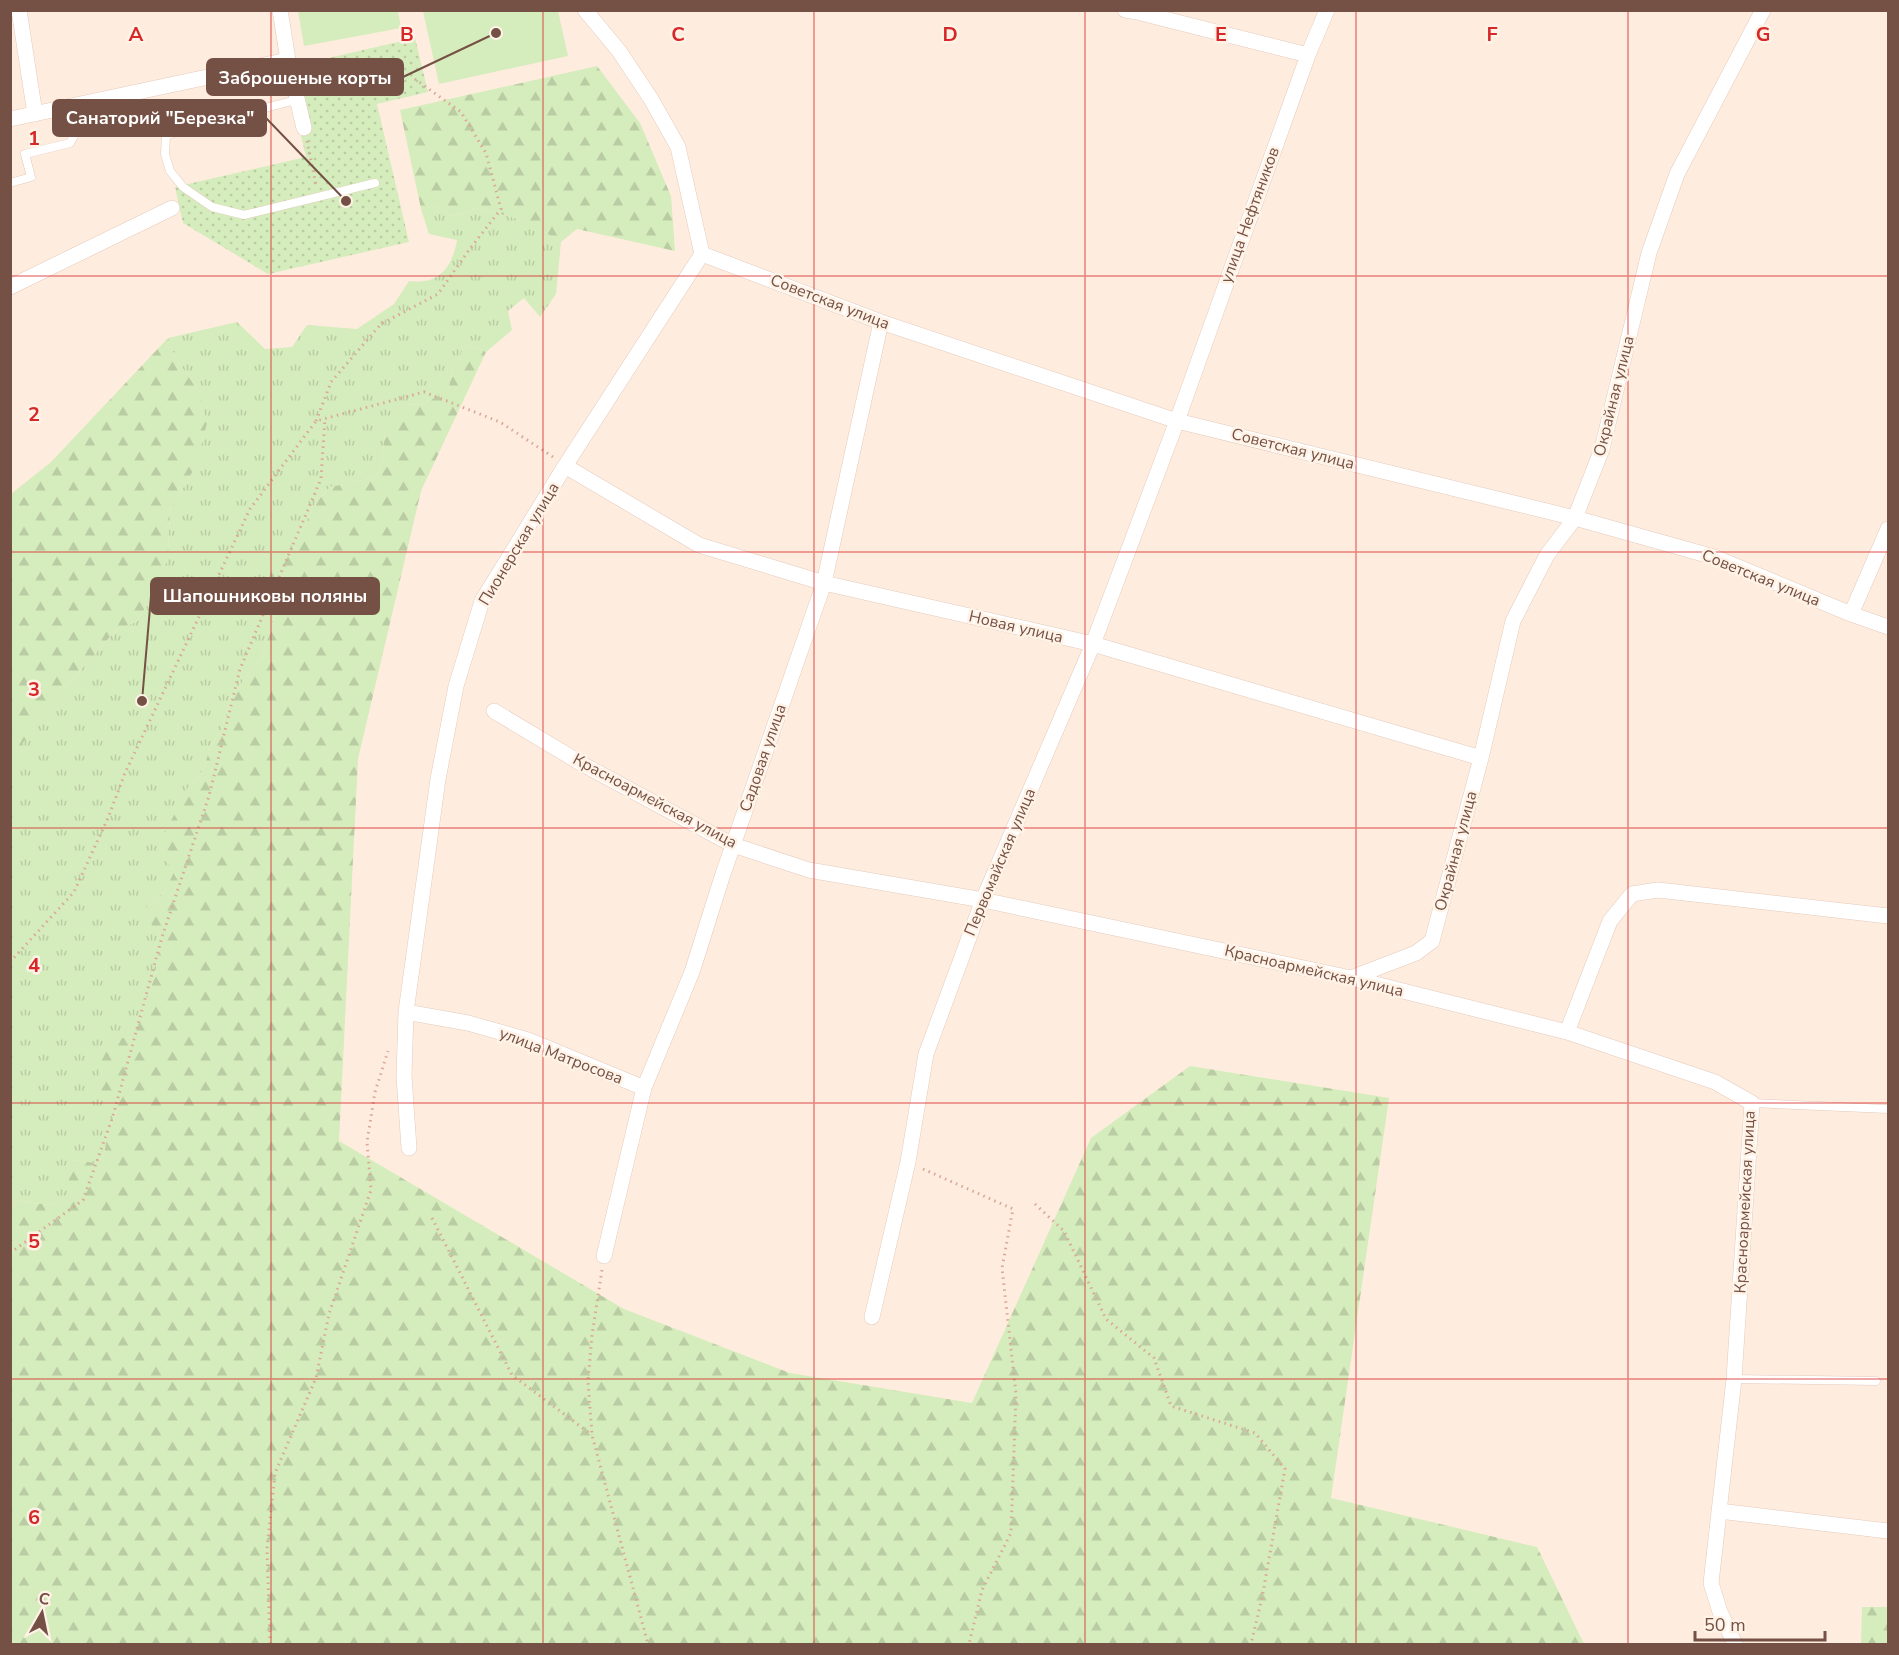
<svg xmlns="http://www.w3.org/2000/svg" width="1899" height="1655" viewBox="0 0 1899 1655" font-family="'Nunito Sans',sans-serif">
	<style>
		.grass { fill: url(#grass-tufts) }
		.forest { fill: url(#forest-firs) }
		.park { fill: url(#park-dots) }
		.garden { fill: #d5ecbc }
		.lines { fill: none; stroke-linecap: round; stroke-linejoin: round }
		.lane-casing { stroke: #e4cabc; stroke-width: 9 }
		.street-casing { stroke: #e4cabc; stroke-width: 16 }
		.path { stroke: #daa897; stroke-width: 3; stroke-dasharray: 1.5 4.5; stroke-linecap: butt }
		.lane { stroke: #fff; stroke-width: 8 }
		.street { stroke: #fff; stroke-width: 15 }
		.grid { fill: none; stroke: #d62828; stroke-width: 1.5; stroke-opacity: 0.55 }
		.labels { text-anchor: middle; dominant-baseline: central; stroke-width: 5; stroke-linejoin: round; paint-order: stroke }
		.street-label { font-size: 16px; fill: #755044; stroke: #fff2e6 }
		.grid-label { font-size: 20px; text-anchor: middle; font-weight: bold; fill: #d62828; stroke: #fff2e6; stroke-width: 5; stroke-linejoin: round; paint-order: stroke }
		.leader { fill: none; stroke: #755044; stroke-width: 2 }
		.callout-dot { fill: #755044; stroke: #fff2e6; stroke-width: 2 }
		.callout { fill: #755044; stroke: #755044; stroke-width: 2 }
		.callout-label { font-size: 18px; text-anchor: middle; font-weight: bold; fill: #fff }
	</style>
	<defs>
		<pattern id="grass-tufts" width="24" height="20" patternUnits="userSpaceOnUse" patternTransform="scale(1.5)"><rect width="24" height="20" fill="#d5ecbc"/><path d="M3 7l-1-3M5 7V3M7 7l1-3M15 17l-1-3M17 17v-4M19 17l1-3" fill="none" stroke="#bacca3"/></pattern>
		<pattern id="forest-firs" width="22" height="20" patternUnits="userSpaceOnUse" patternTransform="scale(1.5)"><rect width="22" height="20" fill="#d5ecbc"/><path d="M5 1l3.5 6h-7zM16 11l3.5 6h-7z" fill="#bacca3"/></pattern>
		<pattern id="park-dots" width="8" height="8" patternUnits="userSpaceOnUse" patternTransform="scale(1.5)"><rect width="8" height="8" fill="#d5ecbc"/><path d="M2 2h.1M6 6h.1" fill="none" stroke="#bacca3" stroke-width="1.8" stroke-linecap="round"/></pattern>
	</defs>
	<rect width="100%" height="100%" fill="#feedde"/>
	<path class="grass" d="M435,206L451,216L479,208L529,222L561,242L556,294L540,317L524,298L508,311L512,330L486,352L466,344L454,367L448,390C433,399 422,407 405,404L385,433L381,469L374,478L330,487L315,504L293,549L269,580L279,603L262,657L232,695L222,728L210,748L203,770L188,788L158,854L176,870L165,891L147,907V918L161,938L155,976L134,1037L112,1040L118,1108L108,1131L104,1155L96,1163L73,1160L70,1181L85,1198L52,1205L11,1201L10,760L48,707L116,630L136,622L153,596L168,557L170,510L196,466L199,392L175,357L168,338L237,322L265,349L292,347L307,325L357,329L394,304L409,281C439,285 452,268 457,240L429,234L421,209Z"/>
	<path class="forest" d="M597,66L640,123L671,196L675,251L577,229L561,242L528,222L479,208L451,216L435,206L421,209L400,110Z
		M168,338L175,357L199,392L207,423L196,466L170,510L168,557L153,596L136,622L116,630L48,707L11,760V494L51,462Z
		M466,344L486,352L421,491L358,759L339,1141L624,1309L790,1373L972,1403L1091,1138L1190,1066L1389,1098L1331,1498L1537,1547L1584,1644H11V1201L52,1205L84,1198L69,1181L66,1169L73,1160L96,1163L104,1155L108,1131L118,1109L97,1095L102,1060L112,1039L134,1037L155,976L161,939L147,918V907L165,891L175,870L158,854L160,842L188,788L203,770L210,748L222,728L232,695L262,657L279,604L269,580L273,557L293,549L315,504L330,487L374,478L381,469L385,433L395,410L405,404C422,407 433,399 448,390L454,367Z
		M1862,1607H1888V1644H1861Z"/>
	<path class="park" d="M415,38L428,92L377,104L409,242L268,274L183,223L175,187L306,157L285,68Z"/>
	<path class="garden" d="M298,11H398L401,28L304,46Z
		M423,11H558L568,56L439,84Z"/>
	<g class="lines">
		<defs>
			<path id="lane" d="M296,100L184,129L166,136L165,154L170,171L183,187L212,207L244,215L375,183
				M10,183L31,177L25,154L70,143L92,103
				M1752,1103L1888,1109
				M1734,1379L1876,1381"/>
			<path id="street" d="M19,10L35,114
				M280,10L288,60L304,128
				M585,10L619,51L651,99L678,147L702,254
				M1125,10L1137,12L1308,55
				M10,119L288,60
				M702,254L881,322L1177,421L1575,518L1714,557L1851,614L1888,627
				M10,287L172,208
				M565,466L699,545L824,583L1093,644L1481,758
				M1851,614L1888,529
				M494,711L584,765L733,845L809,870L983,900L1351,978L1567,1032L1715,1082L1752,1103L1734,1379L1711,1583L1720,1612L1735,1644
				M1351,978L1416,953L1432,941L1481,758L1513,621L1547,555L1575,518L1602,449L1649,253L1677,174L1763,10
				M406,1012L468,1023L528,1040L644,1088
				M1567,1032L1610,921L1632,894L1658,890L1888,916
				M409,1148L404,1076L406,1012L438,779L456,686L482,601L565,466L702,254
				M604,1256L644,1088L692,972L722,877L824,583L881,322
				M872,1317L908,1162L926,1054L983,900L1093,644L1177,421L1308,55L1327,10
				M1719,1511L1888,1531"/>
		</defs>
		<use href="#lane" class="lane-casing"/>
		<use href="#street" class="street-casing"/>
		<path class="path" d="M307,141L316,185
			M316,421L331,382L381,324L438,294L469,250L501,209L486,153L461,112L412,77
			M10,962L74,892L108,818L125,773L250,509L316,421L424,392L500,422L553,457
			M923,1169L1013,1209L1002,1268L1016,1394L1011,1533L982,1590L969,1644
			M1035,1204L1064,1231L1106,1319L1154,1358L1171,1406L1255,1433L1285,1469L1262,1598L1251,1644
			M432,1218L512,1375L592,1435
			M10,1253L83,1200L113,1116L162,937L209,796L240,669L321,479L325,418
			M602,1270L592,1335L588,1381L592,1435L648,1644
			M270,1644L267,1549L275,1473L316,1378L329,1314L371,1190L367,1142L375,1092L388,1051"/>
		<use href="#lane" class="lane"/>
		<use href="#street" class="street"/>
	</g>
	<path class="grid" d="M271,10V1644M543,10V1644M814,10V1644M1085,10V1644M1356,10V1644M1628,10V1644M10,276H1888M10,552H1888M10,828H1888M10,1103H1888M10,1379H1888"/>
	<g class="labels">
		<g class="street-label">
			<text transform="translate(1250 215) rotate(-70)">улица Нефтяников</text>
			<text transform="translate(830 302) rotate(21)">Советская улица</text>
			<text transform="translate(1614 396) rotate(-76)">Окрайная улица</text>
			<text transform="translate(1293 449) rotate(14)">Советская улица</text>
			<text transform="translate(519 544) rotate(-59)">Пионерская улица</text>
			<text transform="translate(1761 578) rotate(22)">Советская улица</text>
			<text transform="translate(1016 627) rotate(13)">Новая улица</text>
			<text transform="translate(763 758) rotate(-71)">Садовая улица</text>
			<text transform="translate(655 801) rotate(28)">Красноармейская улица</text>
			<text transform="translate(1456 851) rotate(-75)">Окрайная улица</text>
			<text transform="translate(1000 862) rotate(-67)">Первомайская улица</text>
			<text transform="translate(1314 971) rotate(13)">Красноармейская улица</text>
			<text transform="translate(561 1056) rotate(21)">улица Матросова</text>
			<text transform="translate(1745 1202) rotate(-87)">Красноармейская улица</text>
		</g>
	</g>
	<g class="grid-label">
		<text x="136" y="41">A</text>
		<text x="407" y="41">B</text>
		<text x="678" y="41">C</text>
		<text x="950" y="41">D</text>
		<text x="1221" y="41">E</text>
		<text x="1492" y="41">F</text>
		<text x="1763" y="41">G</text>
		<text x="34" y="145">1</text>
		<text x="34" y="421">2</text>
		<text x="34" y="696">3</text>
		<text x="34" y="972">4</text>
		<text x="34" y="1248">5</text>
		<text x="34" y="1524">6</text>
	</g>
	<path class="leader" d="M496 33L403 77M346 201L266 118M142 701L151 596"/>
	<g class="callout-dot">
		<circle cx="496" cy="33" r="6"/>
		<circle cx="346" cy="201" r="6"/>
		<circle cx="142" cy="701" r="6"/>
	</g>
	<g class="callout">
		<rect x="207" y="59" width="196" height="36" rx="6"/>
		<rect x="53" y="100" width="213" height="36" rx="6"/>
		<rect x="151" y="578" width="228" height="36" rx="6"/>
	</g>
	<g class="callout-label">
		<text x="305" y="84">Заброшеные корты</text>
		<text x="160" y="124">Санаторий "Березка"</text>
		<text x="265" y="602">Шапошниковы поляны</text>
	</g>
	<rect width="1899" height="1655" fill="none" stroke="#755044" stroke-width="24"/>
	<g transform="translate(42 1613) rotate(9)" stroke="#fff2e6" stroke-width="4.5" paint-order="stroke">
	<path d="M0-4.5L10 22L0 15L-10 22Z" fill="#755044"/>
	<text y="-9" font-size="16" font-weight="bold" text-anchor="middle" fill="#755044">С</text>
	</g>
	<path d="M1695 1631v9h130v-9" fill="none" stroke="#755044" stroke-width="3"/>
	<text x="1704" y="1631" font-size="18" fill="#755044" stroke="#fff2e6" stroke-width="4.5" paint-order="stroke">50 m</text>
</svg>
